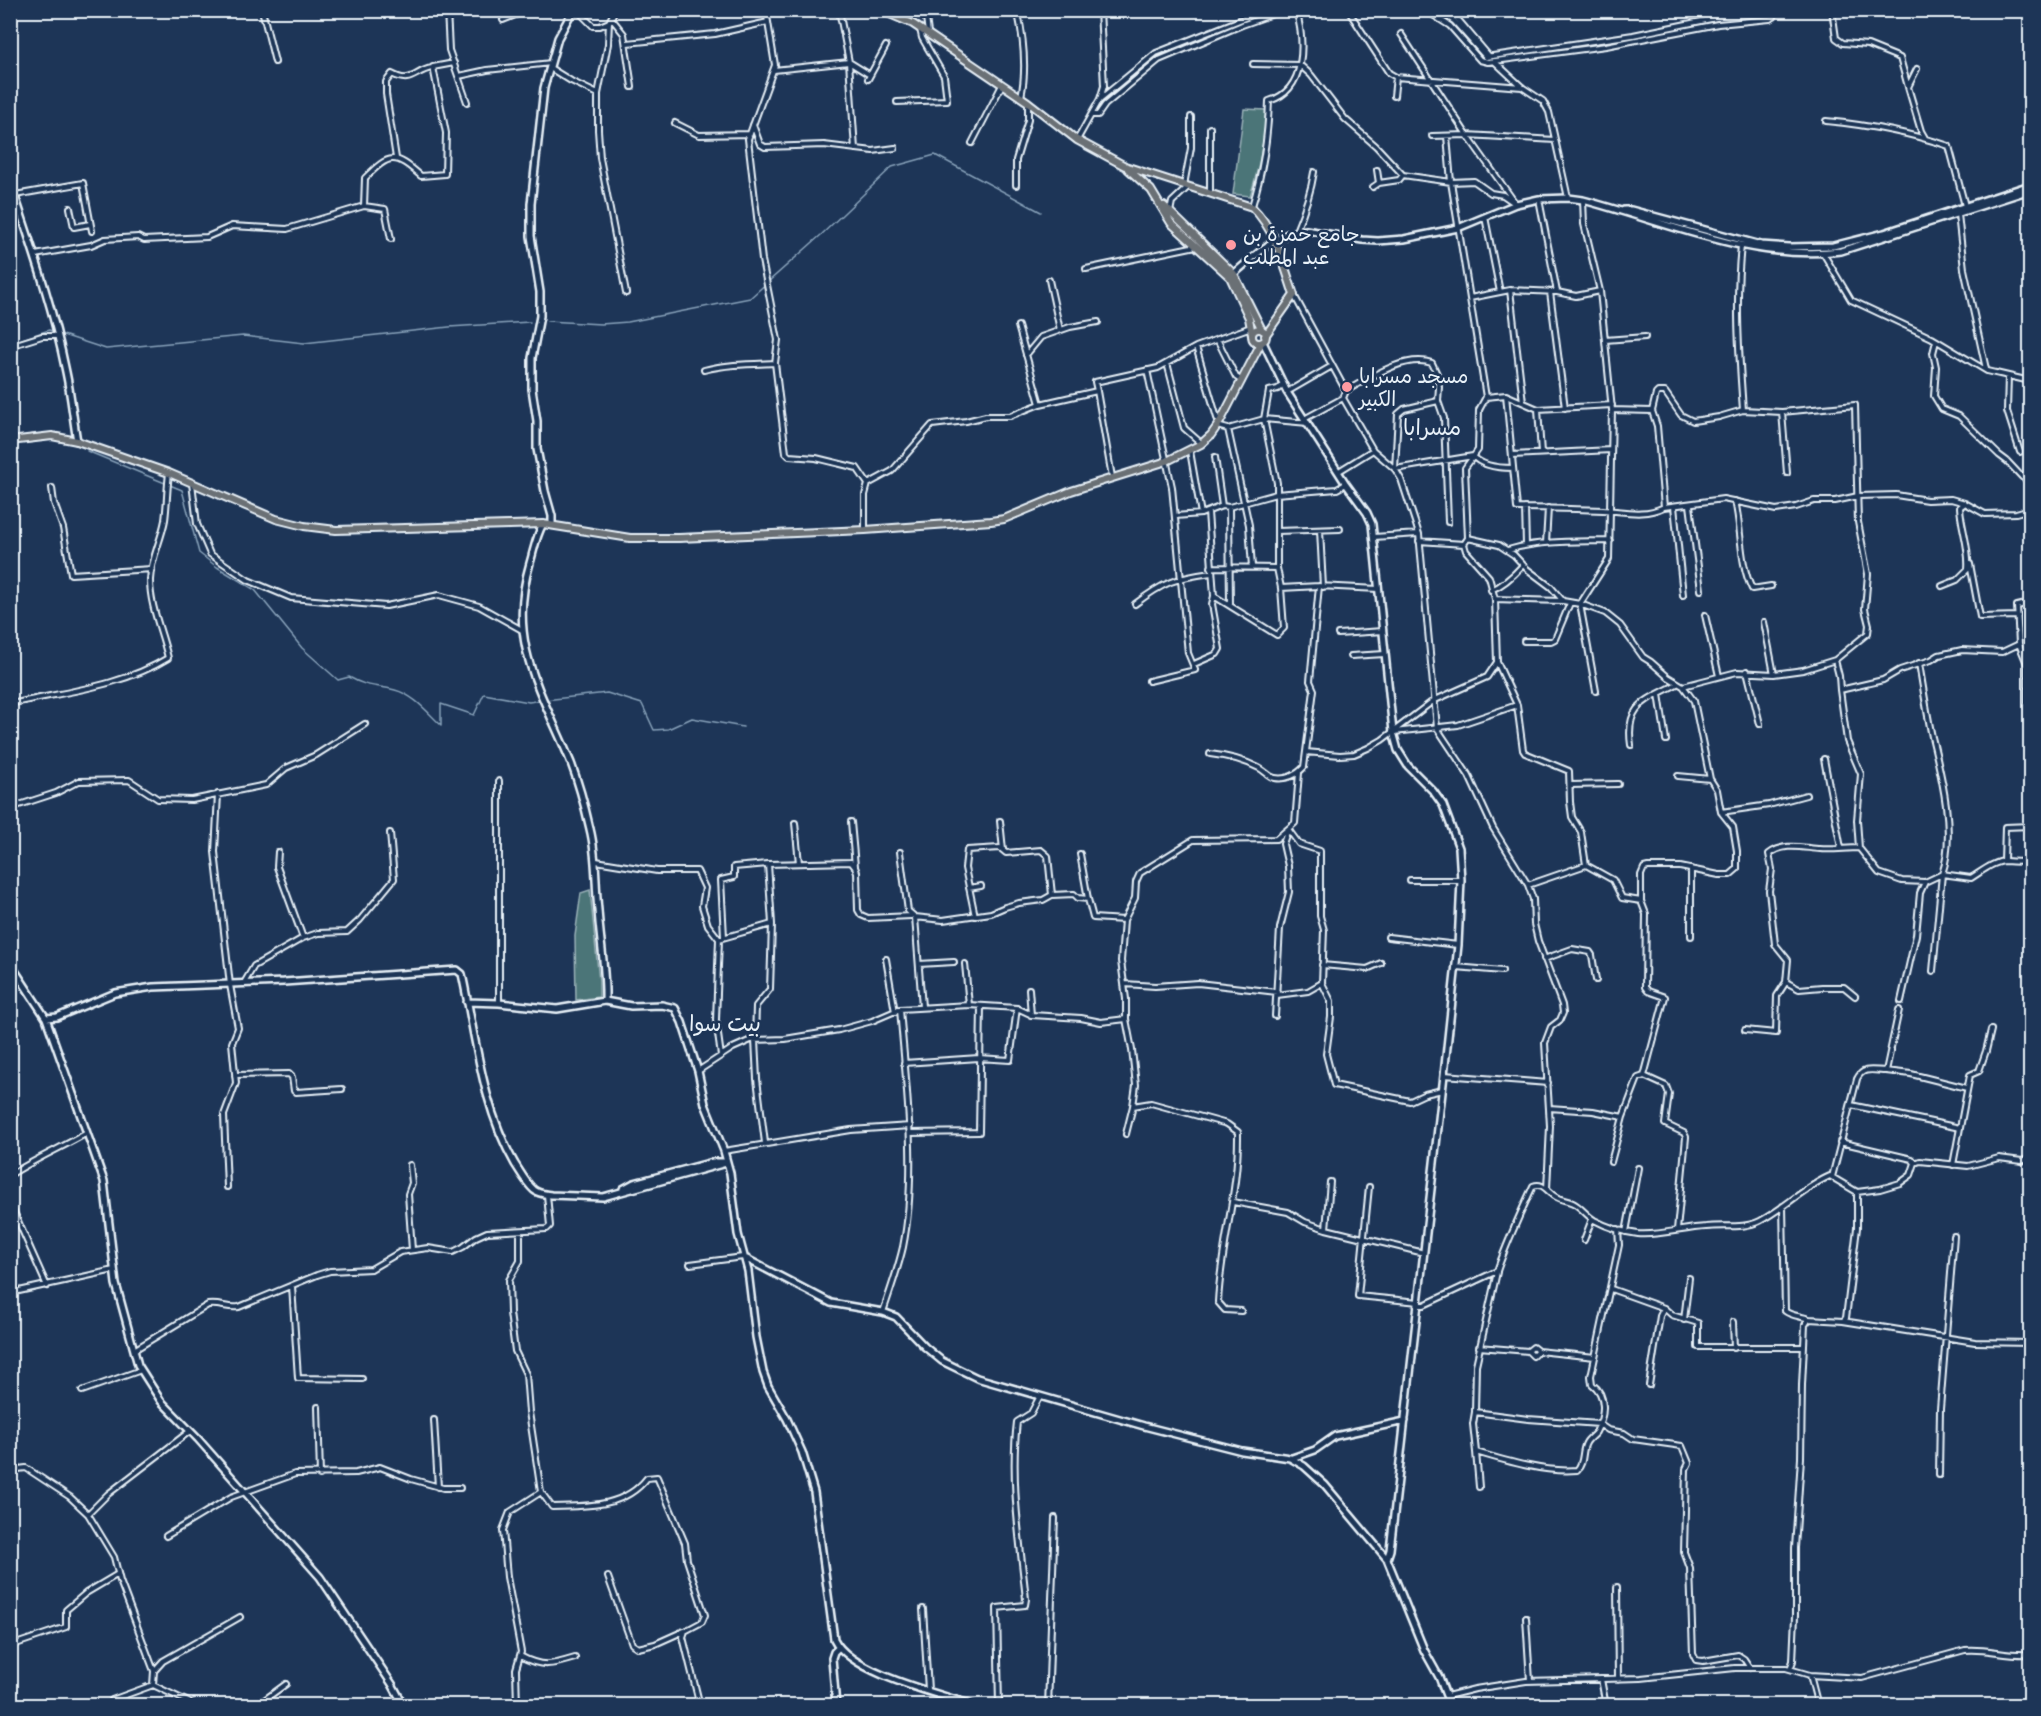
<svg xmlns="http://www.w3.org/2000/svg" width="2041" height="1716" viewBox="0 0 2041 1716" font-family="Sriracha,'Playpen Sans Arabic',sans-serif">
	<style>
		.green { fill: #4c7478; stroke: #9ab2b8; stroke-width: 1.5 }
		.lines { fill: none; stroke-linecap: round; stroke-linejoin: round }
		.stream { stroke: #88a2ba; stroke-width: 1.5 }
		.street-casing { stroke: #e8f1f8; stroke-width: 8 }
		.secondary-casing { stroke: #e8f1f8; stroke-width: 10 }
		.primary-casing { stroke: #e8f1f8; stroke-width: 10 }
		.street { stroke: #1d3557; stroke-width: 4 }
		.secondary { stroke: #1d3557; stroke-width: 5 }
		.primary { stroke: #6b6f75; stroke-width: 6 }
		.poi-dot { fill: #ff9aa2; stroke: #1d3557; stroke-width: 2 }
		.labels { text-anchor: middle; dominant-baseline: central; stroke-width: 5; stroke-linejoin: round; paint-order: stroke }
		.poi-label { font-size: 20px; fill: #e8f1f8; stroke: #1d3557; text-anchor: start }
		.quarter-label { font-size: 22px; fill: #e8f1f8; stroke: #1d3557 }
	</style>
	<rect width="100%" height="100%" fill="#1d3557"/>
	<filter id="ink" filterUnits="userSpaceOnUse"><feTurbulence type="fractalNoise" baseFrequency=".0167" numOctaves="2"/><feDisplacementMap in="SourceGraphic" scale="12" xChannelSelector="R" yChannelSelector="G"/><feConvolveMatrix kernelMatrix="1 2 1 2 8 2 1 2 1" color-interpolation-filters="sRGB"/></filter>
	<g filter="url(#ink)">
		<path class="green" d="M1244,109L1266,110C1265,140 1259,168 1250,196L1233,194Z
			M590,890L599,981V997L576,1000L575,936L581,893Z"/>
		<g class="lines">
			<path class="stream" d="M1432,10L1453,24L1486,59
				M1638,37L1719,21L1768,17L1773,10
				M1496,58L1629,39
				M1099,108L1155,58L1243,22L1276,10
				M547,321L601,324L628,322L750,298L821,235L892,167L935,155L1041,212
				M60,334L106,349L243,336L304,343L449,327L530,322
				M10,343L49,330L55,332
				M87,451L182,490L199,553L217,567L255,590L302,648L338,680L349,677C368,688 376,685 395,690C414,695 428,713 441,725V704L474,715L484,694L529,702L541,700
				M545,700L607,693L642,704L654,730L668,729L692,718L743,727"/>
			<defs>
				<path id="street" d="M262,10L275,62
					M447,10L449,50L467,102
					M562,10L570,14
					M577,10L593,26H600L609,22L615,10
					M766,10L775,65L748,139L762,260L778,340L775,363L786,453L789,456L816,458L857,468L868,484L865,495V530
					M839,10L849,62L855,149
					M925,10L928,33
					M1348,10L1389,73L1396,77L1522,87
					M1425,10L1450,26L1480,60L1488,62L1606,46L1718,24L1770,19L1774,17L1777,10
					M1437,10L1454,21L1486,57L1633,35L1716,18L1763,14L1769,10
					M1450,10L1489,56
					M1832,10L1836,38L1843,43L1868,45L1900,58L1908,87
					M1018,13C1024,41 1027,69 1021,97
					M612,19L624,34L632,87
					M503,20L528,10
					M609,22L608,44L598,94V130L600,158L626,293
					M627,43L715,34L768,22
					M1494,61L1522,87L1543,101L1549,112L1568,198
					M1253,64L1300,65L1311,75L1345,119L1376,146L1403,175L1451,182L1474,181L1491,193L1503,195L1516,204L1467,135L1401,34
					M550,68L571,81L598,94
					M1917,69L1908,87L1921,131L1925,138
					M774,70L849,62L870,75
					M459,76L487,70L551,63
					M868,79L886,46
					M1394,96L1396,77
					M1100,99L1156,53L1265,10
					M897,102L947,100L944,76L922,38L920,29
					M1091,115H1098L1105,105L1159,60L1242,25L1284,10
					M1826,121C1867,125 1910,133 1949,146L1965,206
					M675,123L699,135L750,134
					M753,125L760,144L765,147L824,145L873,151L895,148
					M1210,128V193
					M1432,136L1467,135L1555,140
					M1077,140L1100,99L1104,86L1100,10
					M972,143L1002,85
					M396,158L386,94V82L392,74C412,85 414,71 432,68
					M1377,170L1379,183
					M1016,185V160L1028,120V103
					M1184,185L1191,148V117
					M1373,187L1379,183L1399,180L1403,175
					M15,195L83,183L92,231
					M1539,199L1557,292
					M1583,200L1584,224L1600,291L1612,410L1609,559L1580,604L1596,691
					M1252,206C1263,171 1268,137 1269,101C1307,90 1305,41 1296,10
					M70,208L74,227L90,224
					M1170,212L1172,202L1188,187
					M1958,214L1964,269L1986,369
					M1485,217L1500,292
					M1296,231C1304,212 1311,192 1314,172
					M391,239L385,209L364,206L365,178C390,153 395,153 421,176L445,174L446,133L433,67L454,63
					M1741,246C1735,301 1739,354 1743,410
					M1823,253L1851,300L1932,338L1987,371L2030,381
					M35,255L91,245L105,239L138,237L144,240L207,237L232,226L287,229L364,206
					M1086,269L1196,246
					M1049,280L1060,330
					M1510,290L1523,402
					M1550,292L1565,408
					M1294,295L1346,391L1343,398L1373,450L1395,469L1401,479L1419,534L1437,728L1469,776L1493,828L1528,885L1533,899L1534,924L1538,941L1562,1005L1563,1013L1560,1020L1551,1027L1545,1043L1550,1126L1547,1189
					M1470,298L1510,290L1557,292L1576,296L1600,291
					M1018,326L1040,404
					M1217,339L1236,377L1242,381
					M1605,340L1645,337
					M1936,341L1933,353L1936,367L1934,396L1942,409L1959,416L1999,455L2007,461L2022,477L2030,482
					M10,346L42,336H57
					M1196,347L1217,418L1220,422
					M1026,355L1041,337L1070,327L1098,322
					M1167,363L1184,428L1201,443
					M704,370C727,364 751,364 775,363
					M1147,370L1172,487L1188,653L1195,670L1149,681
					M2008,376L2007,411L2020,452
					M1097,391L1095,382L1158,368L1196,347L1251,327
					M1346,391C1369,378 1405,354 1432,363L1437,374L1439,387L1438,401L1444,418L1448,522
					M1287,392L1332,366
					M1506,395L1517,508C1545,508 1574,509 1603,510C1624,511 1643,517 1664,507
					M1486,397L1506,395L1538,409L1612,405
					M1438,401L1404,409L1398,414L1395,469L1473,456C1482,467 1500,468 1513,468
					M1538,409L1541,453
					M1612,410L1652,411L1656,394L1658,392H1665L1681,415L1693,421L1719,417L1743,410L1782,412L1855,405L1858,522L1868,574L1865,609L1869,625L1868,633L1835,660
					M1652,411L1657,426L1664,507L1723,499L1776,510L1796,507L1814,501H1835L1858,496L1896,495L1927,500L1951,499L1965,503L1985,514L2016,513L2030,509
					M1782,412L1787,473
					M1306,418L1343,398
					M1217,426L1228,429L1264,419L1308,423
					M1228,429L1249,525L1252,567
					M1190,451L1201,514
					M1512,455L1611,450
					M1215,457L1222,506
					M1339,471L1373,450
					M192,483L197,524L210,554L248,580L291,598L386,606L439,595L479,606L522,630
					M868,484L892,471L932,425L966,421L986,416H1010L1040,404L1097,391L1112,477
					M52,488L54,503L63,528L71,574L152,569
					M1735,501C1742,530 1739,562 1752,589L1771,586
					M1690,505L1701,590
					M1674,506L1683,595
					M1229,507L1230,604
					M1525,508L1526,545
					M1208,512L1214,596L1277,635L1284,628L1281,588L1277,568V483L1264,419L1269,391L1278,389L1283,384
					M1175,516L1201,514L1222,506L1229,507L1276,494L1337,489L1346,484
					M1320,530L1323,587
					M1277,531L1340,529
					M1374,537L1418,534
					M1468,538L1499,545L1514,555L1527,569L1551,587L1563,601L1580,604L1605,613L1620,625L1643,657L1651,662L1668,677L1683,686L1737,672L1774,674L1803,670L1835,660L1839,676L1840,690L1883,680L1900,670L1931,660L1939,655L1962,650L2002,652L2019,644
					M1419,541L1464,544
					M1546,543L1548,508
					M1508,550C1541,540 1576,542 1610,541
					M1970,564L1980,617L2018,616
					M1211,567L1277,568
					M1942,586L1957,580L1968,569C1970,548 1961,528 1960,507L1964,504
					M1281,588L1319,586L1378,589
					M1491,590C1504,585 1514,575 1523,565
					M1495,599L1562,601
					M2030,603L2017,606L2019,644L2028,666V732L2030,734
					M1135,604C1164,582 1175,578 1211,573
					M1705,615L1719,676
					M1764,622L1774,674
					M1338,634L1383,631
					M1524,641H1551L1555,639L1570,603
					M1351,656L1385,654
					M1497,662L1517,705L1523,750L1525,753L1569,771L1570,802L1572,817L1581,832L1586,865L1613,880L1622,898L1641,901
					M1919,663C1923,688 1927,713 1932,737C1942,777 1956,834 1942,874L1933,971
					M1194,664L1217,654L1220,649L1212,604L1214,596
					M1747,671L1760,724
					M1840,690L1847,741L1861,774L1857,820L1859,848
					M1659,694L1666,740
					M10,704C63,692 121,687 168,658C162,631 150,607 150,580C151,559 161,541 165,520C167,505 167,489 169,473
					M1394,732L1458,725L1517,705
					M1631,745C1625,704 1646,701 1677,684
					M1306,752L1340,755L1354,754L1368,748L1382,740L1433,701L1487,677L1497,662L1495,599L1489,577L1466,551L1464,544L1468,538L1465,468L1478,450L1479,410L1486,397L1451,182L1447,136
					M1210,754C1227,756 1244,760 1259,768C1265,771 1269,777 1275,778C1286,780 1297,775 1304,767L1314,690L1310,681L1319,586
					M1824,759L1841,848
					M1678,776L1710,779
					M499,781V1003
					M1570,785L1618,784
					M218,794L215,852L230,985L238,1028L232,1043L236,1083L224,1115L227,1187
					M10,808L56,793L79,781L129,780L158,799L192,800L266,785L286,768L316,755L365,724
					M1721,812L1769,805L1806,795
					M1000,821L1003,850
					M851,822L855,866
					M795,823L799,863
					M278,852L277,867L303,938
					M900,852L908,911L915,917L943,920L991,913L1005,907L1019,903L1043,900L1052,895L1074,894L1078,898L1088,899L1093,918L1124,920
					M1080,854L1088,899
					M596,861L657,871H697L705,888L702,906L708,925L719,939
					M2004,861L2005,827L2030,826
					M1691,869V936
					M1410,880H1461
					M1528,885L1586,865
					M969,888L981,886
					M975,916L965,868L967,850L1000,848L1006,853L1041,850L1048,856L1052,895
					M915,917L922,1007
					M724,937L721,880L734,877V867L768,864
					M1388,937L1458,945
					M886,959L895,1012
					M1544,959L1572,949L1590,952L1592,955L1596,980
					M919,964L954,962
					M965,964L969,1005
					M1322,965L1367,969L1381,963
					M1456,967L1502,971
					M1786,982L1799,989L1822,987H1844L1855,996
					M244,983L254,966L303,938L318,933L347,932L360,920L394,879L390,833
					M1125,984L1155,986L1198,983L1277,992
					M1029,989L1031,1015
					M1277,995L1308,991L1322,983
					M1901,1001L1916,935L1920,893L1925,882
					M1275,1016L1280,928L1289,892L1288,866L1283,844L1288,829L1299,844L1320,851V916L1324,930L1322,983L1331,1001V1017L1326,1054L1334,1085L1410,1101L1425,1094L1442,1090
					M1745,1030L1776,1033L1777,996L1786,982L1788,960L1775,944L1769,891L1772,869L1769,854C1784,842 1803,848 1820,849C1833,850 1846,848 1859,848L1879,873L1902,881L1925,882L1942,874L1971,878C1981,872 1994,861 2006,861C2015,862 2021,862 2030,861
					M721,1056L716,1020L719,939L772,924L768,864L851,862L855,867L857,872L858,910L861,915L868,918L911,916
					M904,1063L979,1058L1010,1060L1017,1008
					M698,1071L733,1048L751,1040L785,1039L839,1030L872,1021L900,1009L969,1005L1017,1008L1032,1015L1081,1018L1101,1022L1126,1019
					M1886,1071L1911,1074L1967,1088
					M235,1075L289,1074L292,1077L294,1091L296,1092L342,1089
					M1444,1075L1548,1083
					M1851,1105L1960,1128
					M1133,1106L1151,1103L1227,1124L1238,1132C1239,1191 1221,1244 1218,1302L1225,1310L1241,1311
					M1549,1108L1593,1111L1623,1117
					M910,1133L979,1132L981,1006
					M1126,1134L1133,1106L1136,1085L1132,1050L1126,1019V999L1121,961L1124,920L1135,898L1136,882L1140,873L1193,840L1276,839L1295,823L1299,773
					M1840,1142L1912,1159L1915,1163
					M765,1143L757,1079L755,1040L756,1006L770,989L772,924
					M724,1151L851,1130L910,1126
					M1611,1162L1623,1117L1638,1078L1644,1076
					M410,1165L412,1183L408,1194L412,1250
					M1953,1165L1970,1075L1979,1071L1986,1051L1991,1030
					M10,1175C35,1159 61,1148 87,1133
					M1832,1177L1857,1079C1863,1066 1874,1071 1886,1071L1899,1010
					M1369,1187L1358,1296L1419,1302
					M1233,1202L1288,1212L1305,1222L1326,1229L1424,1253
					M10,1203L47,1286
					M1783,1206L1785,1311C1791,1316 1801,1316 1809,1319
					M1326,1229L1330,1182
					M1677,1230L1686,1137L1684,1133L1665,1124L1669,1094L1666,1086L1644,1076L1665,997L1648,991L1645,987L1646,914L1641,901V875L1644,868L1648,867H1680L1719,875H1730L1737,869V851L1733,827L1721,812L1717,790L1710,779L1694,701L1683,686
					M1626,1232L1638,1168
					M1584,1240L1592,1219
					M690,1264L743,1257
					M1497,1272L1476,1365L1475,1412L1473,1424L1476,1452C1506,1461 1546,1473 1577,1470C1585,1462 1581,1452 1586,1443C1588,1439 1593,1436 1596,1432C1605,1416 1607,1395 1592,1384L1591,1376L1619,1245L1618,1229
					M292,1286L298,1378L362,1379
					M1611,1289L1664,1308L1672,1315L1698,1323V1347H1804
					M10,1293L114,1270
					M1418,1305H1424L1497,1271C1507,1242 1520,1214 1533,1186C1544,1182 1547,1192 1556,1197C1561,1200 1567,1200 1573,1203C1581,1207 1586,1215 1594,1220C1607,1227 1623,1232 1638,1234C1659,1236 1684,1228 1706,1227C1724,1225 1744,1229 1760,1221C1785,1208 1804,1187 1830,1176L1857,1192L1880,1189L1900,1183L1911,1175L1915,1163L1920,1161L1968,1166L1999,1158L2022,1161L2030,1158
					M883,1312C890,1291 898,1269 903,1247C918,1173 906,1084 900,1009
					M1684,1320L1689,1278
					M1843,1321L1975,1342L2030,1343
					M1733,1322L1734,1348
					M1479,1347L1528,1351L1533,1356L1538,1351L1533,1347L1528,1351
					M134,1350L208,1305C219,1303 228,1309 239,1307L317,1275L330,1271L371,1269L400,1252L428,1248L453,1252L463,1247L476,1237L487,1232L547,1229L550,1226L547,1195
					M1538,1351L1595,1357
					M1649,1385L1660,1316L1664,1308
					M82,1391L141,1370
					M318,1407L320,1475
					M1475,1412L1528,1419L1599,1424L1608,1430L1624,1433L1633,1439L1682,1446L1689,1463L1686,1469L1684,1552L1690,1568L1693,1654L1696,1660L1703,1661L1738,1655L1744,1659L1750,1668
					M434,1420L438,1487
					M1476,1452L1479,1487
					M10,1470L26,1468L70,1497L88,1514L114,1557L120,1581L154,1671L153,1685L197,1706
					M1939,1475L1940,1409L1954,1236
					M541,1492L552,1507C586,1506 624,1508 647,1478L657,1477L685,1543L687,1560L705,1615L702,1622L685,1631L683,1637L700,1706
					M88,1514L108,1494L190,1431
					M166,1536L231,1497L295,1474L356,1473L380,1467L411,1479L443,1488H460
					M608,1577L632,1644L638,1648L655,1644L684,1631
					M1617,1587L1618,1679
					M923,1609L928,1690
					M1526,1618L1530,1681
					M10,1646L66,1627V1610L86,1593L118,1574
					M520,1656C542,1668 552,1665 575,1658
					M1790,1669L1793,1661L1795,1616V1548L1801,1458L1802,1385L1805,1325L1809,1319L1843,1321L1846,1318L1857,1228V1192
					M154,1671L163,1661L240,1617
					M1810,1675L1818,1706
					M1601,1679L1606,1706
					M1447,1696L1475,1689L1526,1681L1641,1678L1735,1668H1786L1810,1675L1862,1678L1965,1650C1987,1648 2008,1656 2030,1654
					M111,1706L112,1700L153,1685
					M256,1706L286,1684
					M517,1706L516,1669L521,1652L507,1577L503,1530L510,1512L541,1492L529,1412L526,1374L515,1351L510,1313L509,1280L520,1261V1231
					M999,1706L997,1608L1025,1605L1026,1599C1020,1541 1010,1480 1017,1422L1031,1413L1040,1396
					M1048,1706L1055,1518"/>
				<path id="secondary" d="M10,181C31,244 53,307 66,372C71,395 73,418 77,441
					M1624,210H1631L1761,245L1789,247L1833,246L1884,233L2030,185
					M1231,276C1254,258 1275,232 1306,230L1362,240L1378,241L1404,239L1458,228L1516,204L1539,199L1568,198L1583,200C1667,222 1752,262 1841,251L2030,190
					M1263,342L1287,392L1346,484L1367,513L1372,524L1393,732L1398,750L1408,766L1433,791L1443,805L1459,848L1461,880L1458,945L1444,1075L1390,1550L1387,1559
					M543,524C536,536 534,550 530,563C506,643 542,692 571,763C579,784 585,807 590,829C597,856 595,883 598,910C600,941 606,971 605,1001
					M552,525V516L545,491L537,449V421L532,389V358L540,316V292L531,236V204L544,88L558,38L573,10
					M10,963L46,1018L104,1181L116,1284L138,1365L161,1401L198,1439L320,1577L392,1684L404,1706
					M467,1002L499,1003L557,1009L605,1001L631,1006L662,1005L675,1008L682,1022L698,1071L705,1104L724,1151L730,1173L738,1234L748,1271L756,1337L763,1372L768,1386L787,1419L802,1452L814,1492L834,1639C851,1674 940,1694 976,1706
					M46,1018L57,1017L115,993L153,987L284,982L457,970L462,974C476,1038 482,1107 515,1164C521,1173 526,1183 534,1190C539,1194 545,1194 551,1195L603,1197L726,1163
					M623,1189L634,1183L713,1162H723
					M743,1257L831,1303L883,1312L896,1317L925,1347L942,1361L977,1378L1144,1426L1242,1451L1290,1458L1304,1466L1325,1485L1387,1559L1424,1650L1439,1677L1450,1706
					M1292,1458L1315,1450L1335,1436L1405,1421
					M836,1706L832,1658L834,1652L838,1648"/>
				<path id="primary" d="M880,10L913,24L1028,102L1077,140L1125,166L1252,207C1275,229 1284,265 1294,295L1265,336
					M1128,169L1151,190L1171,223L1230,277L1249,318L1252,335
					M1164,206L1234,274L1262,330
					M1252 336a7 7 0 1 1 14 0a7 7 0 1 1-14 0Z
					M10,441L52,436L77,441L169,473L276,519L304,526L336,530L543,524L630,538H679L865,530L991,521L1004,519L1071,491L1167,461L1201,444L1211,435L1220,422L1261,343"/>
			</defs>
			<use href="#street" class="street-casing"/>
			<use href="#secondary" class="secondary-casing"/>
			<use href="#primary" class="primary-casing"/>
			<use href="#street" class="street"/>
			<use href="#secondary" class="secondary"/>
			<use href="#primary" class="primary"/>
		</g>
	</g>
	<g class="poi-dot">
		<circle cx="1231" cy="245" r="6"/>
		<circle cx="1347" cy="387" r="6"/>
	</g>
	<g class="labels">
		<g class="poi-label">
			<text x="1243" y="234">جامع حمزة بن<tspan x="1243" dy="23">عبد المطلب</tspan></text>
			<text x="1359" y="376">مسجد مسرابا<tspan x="1359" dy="23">الكبير</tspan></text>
		</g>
		<g class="quarter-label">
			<text x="1432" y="427">مسرابا</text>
			<text x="725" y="1023">بيت سوا</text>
		</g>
	</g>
	<rect width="2041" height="1716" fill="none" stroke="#1d3557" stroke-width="36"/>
	<rect x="18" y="18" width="2005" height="1680" fill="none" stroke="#e8f1f8" stroke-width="2" filter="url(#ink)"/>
</svg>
